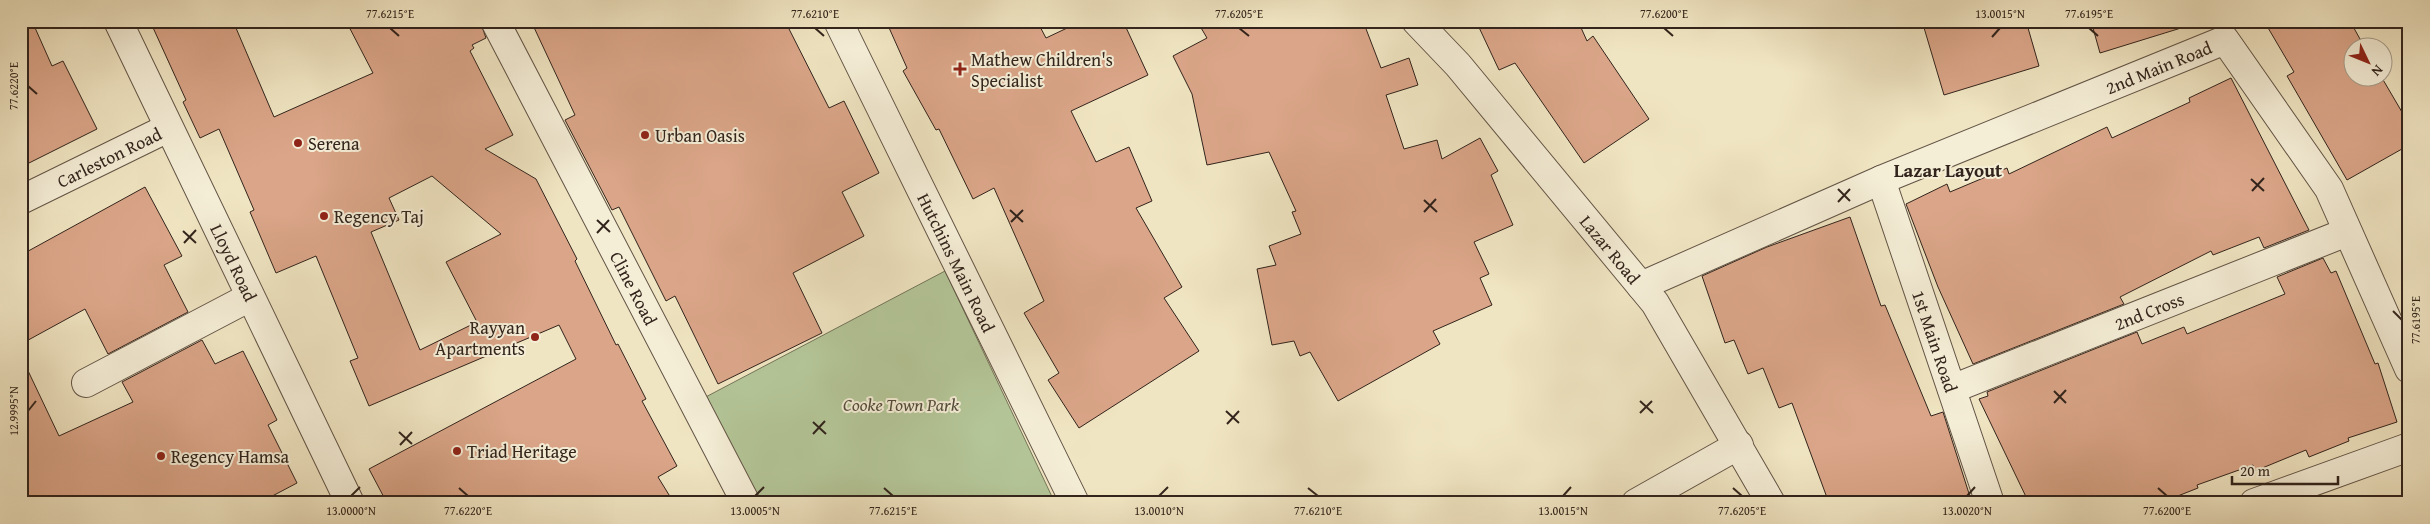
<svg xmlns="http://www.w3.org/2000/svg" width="2430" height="524" viewBox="0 0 2430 524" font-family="'Gentium Book Plus',serif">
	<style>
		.green { fill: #b4c698; stroke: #73755a }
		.building { fill: #daa588; stroke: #32241c; fill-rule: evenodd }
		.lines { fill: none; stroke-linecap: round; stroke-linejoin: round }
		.minor-casing { stroke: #625446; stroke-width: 30 }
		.minor { stroke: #f5eed7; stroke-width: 28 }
		.ticks { fill: none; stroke: #32241c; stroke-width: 2 }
		.poi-dot { fill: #8f2418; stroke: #f5eed7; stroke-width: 2 }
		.labels { text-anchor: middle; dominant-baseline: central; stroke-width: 4; stroke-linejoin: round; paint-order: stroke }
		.poi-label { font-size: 18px; fill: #32241c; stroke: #f5eed7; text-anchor: start }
		.street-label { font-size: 18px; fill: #32241c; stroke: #f5eed7 }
		.park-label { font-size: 18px; font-style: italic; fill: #524c3b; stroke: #f5eed7 }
		.neighbourhood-label { font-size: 19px; font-weight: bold; fill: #32241c; stroke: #f5eed7 }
		.neatline { fill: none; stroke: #32241c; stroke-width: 2 }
		.ticks-label { font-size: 12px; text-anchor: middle; fill: #32241c }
	</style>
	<rect width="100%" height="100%" fill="#f0e5c2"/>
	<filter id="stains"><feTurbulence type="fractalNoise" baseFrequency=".004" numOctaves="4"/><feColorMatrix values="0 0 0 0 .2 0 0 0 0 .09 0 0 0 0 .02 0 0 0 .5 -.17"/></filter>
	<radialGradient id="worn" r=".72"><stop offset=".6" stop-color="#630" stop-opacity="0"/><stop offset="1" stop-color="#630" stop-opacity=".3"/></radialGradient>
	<path class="green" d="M945,271L1055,503H754L700,400Z"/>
	<path class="building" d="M21,21H32L52,66L63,61L97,129L21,167Z
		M150,21H233L274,117L373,73L346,21H480L486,38L472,45L474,48L470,51L513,135L485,149L536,179L577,259L575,261L616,345L618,344L646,399L642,401L677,466L658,477L674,503H387L369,469L576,359L559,325L369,406L350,361L358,358L316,256L276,273L250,212L254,210L219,129L200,138L183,102L186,100ZM432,176L501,234L446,262L477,322L420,350L371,232L399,220L389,198Z
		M531,21H785L829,108L844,101L879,173L842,192L864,236L793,273L822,333L718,384L675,296L666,301L619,207L612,210L565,120L575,115Z
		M886,21H1037L1046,38L1082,21H1123L1148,75L1071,111L1096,162L1129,147L1152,201L1136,208L1182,287L1164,298L1199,351L1079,428L1048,380L1059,373L1024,313L1044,301L994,188L973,199L939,129L936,130L903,71L907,68Z
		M1197,21H1363L1381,68L1409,58L1418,85L1386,95L1404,149L1437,140L1442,159L1480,138L1498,171L1491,175L1513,225L1474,242L1489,274L1480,278L1492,305L1433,331L1440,344L1338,401L1310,352L1300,356L1294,341L1272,345L1257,269L1276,265L1269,246L1301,234L1292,212L1296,211L1269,152L1207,165L1192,94L1173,56L1207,38Z
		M1476,21H1578L1587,41L1593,36L1649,119L1584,163L1515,63L1499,70Z
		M1922,21H2026L2039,66L1944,95Z
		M2091,21H2180L2181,28L2100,53Z
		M2264,21H2350L2365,48H2352V78H2382L2409,124V145L2347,180L2287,76L2294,72Z
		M2231,78L2309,230L2264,248L2259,237L2213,255L2211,251L2120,297L2124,304L1973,364L1938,287L1906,204L1947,184L1950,192L2007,168L2009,174L2107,127L2112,138L2190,102L2189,98Z
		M145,187L182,256L164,265L188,312L108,354L85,309L21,344V255Z
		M1850,217L1881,306L1885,305L1931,416L1943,412L1972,503H1829L1792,403L1779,408L1763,368L1748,374L1734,340L1725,343L1702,276L1767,247Z
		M2323,258L2331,273L2336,271L2375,364L2378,363L2397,422L2348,438L2349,441L2309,457L2306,450L2255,471L2253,465L2197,485L2198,488L2160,503H2029L1979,399L1988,396L1987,392L2137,332L2142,344L2184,327L2187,334L2285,294L2277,277Z
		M202,340L215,364L243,351L277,420L268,425L297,483L259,503H21V356L59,436L133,402L122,382Z"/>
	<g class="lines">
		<defs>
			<g id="minor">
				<path id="s1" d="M118,21L350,503"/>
				<path id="s2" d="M495,21L746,503"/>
				<path id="s3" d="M838,21L1075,503"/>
				<path id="s4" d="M1416,21L1458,65L1655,303L1771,503"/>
				<path id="s5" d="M1881,180L1990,503"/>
				<path id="s6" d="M21,200L168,128"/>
				<path id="s7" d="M1641,286L1881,180L2225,40L2329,189L2409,369"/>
				<path d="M86,383L250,297"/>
				<path id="s8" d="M1952,389L2347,232"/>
				<path d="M1636,503L1739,445"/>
				<path d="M2254,503L2409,447"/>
			</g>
		</defs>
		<use href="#minor" class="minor-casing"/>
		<use href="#minor" class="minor"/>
	</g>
	<path class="ticks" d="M390,28L399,36M815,28L824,36M1239,28L1249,36M1664,28L1673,36M2089,28L2098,36M1992,37L2000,28M28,86L37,94M2251,179L2264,191M1838,189L1850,201M2252,191L2264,178M1424,200L1437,212M1838,202L1850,189M1010,210L1023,222M1424,212L1436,199M597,220L610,232M1011,222L1023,210M183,231L196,243M597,233L609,220M184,243L196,230M2393,311L2402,320M2054,391L2066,403M1640,401L1653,413M2054,403L2066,390M28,411L36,401M1226,411L1239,423M1640,413L1652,401M813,422L826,434M1227,424L1239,411M399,432L412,444M813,434L825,421M400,445L412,432M459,488L468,496M884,488L893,496M1308,488L1318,496M1733,488L1742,496M2158,488L2167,496M351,496L360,487M755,496L764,487M1159,496L1168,487M1563,496L1571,487M1967,496L1975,487"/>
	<g class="poi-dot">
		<path d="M957.5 61.5h5v5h5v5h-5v5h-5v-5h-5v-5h5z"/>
		<circle cx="645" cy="135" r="5"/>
		<circle cx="298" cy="143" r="5"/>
		<circle cx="324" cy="216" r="5"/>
		<circle cx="535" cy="337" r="5"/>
		<circle cx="457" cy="451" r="5"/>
		<circle cx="161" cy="456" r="5"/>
	</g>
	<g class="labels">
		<g class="poi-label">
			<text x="971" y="59">Mathew Children's<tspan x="971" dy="21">Specialist</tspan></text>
			<text x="655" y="135">Urban Oasis</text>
			<text x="308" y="143">Serena</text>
			<text x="334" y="216">Regency Taj</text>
			<text x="525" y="327" text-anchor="end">Rayyan<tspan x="525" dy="21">Apartments</tspan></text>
			<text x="467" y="451">Triad Heritage</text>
			<text x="171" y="456">Regency Hamsa</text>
		</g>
		<g class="street-label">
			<text stroke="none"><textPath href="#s7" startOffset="562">2nd Main Road</textPath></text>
			<text stroke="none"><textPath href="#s6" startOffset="98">Carleston Road</textPath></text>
			<text stroke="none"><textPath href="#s4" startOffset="300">Lazar Road</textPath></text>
			<text stroke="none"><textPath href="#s1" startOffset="268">Lloyd Road</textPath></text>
			<text stroke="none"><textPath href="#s3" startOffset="269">Hutchins Main Road</textPath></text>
			<text stroke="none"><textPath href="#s2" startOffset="301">Cline Road</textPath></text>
			<text stroke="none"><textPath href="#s8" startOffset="212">2nd Cross</textPath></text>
			<text stroke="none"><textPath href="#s5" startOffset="170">1st Main Road</textPath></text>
		</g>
		<g class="park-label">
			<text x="901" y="404">Cooke Town Park</text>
		</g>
		<g class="neighbourhood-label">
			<text x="1948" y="170">Lazar Layout</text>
		</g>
	</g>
	<rect width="2430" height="524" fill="none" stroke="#f0e5c2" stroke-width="55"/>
	<g transform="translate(2368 62) rotate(133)"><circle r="24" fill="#f5eed7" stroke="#a79d8c"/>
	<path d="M0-4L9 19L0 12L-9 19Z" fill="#8f2418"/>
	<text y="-8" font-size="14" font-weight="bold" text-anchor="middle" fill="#32241c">N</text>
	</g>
	<path d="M2232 476v8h106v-8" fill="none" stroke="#32241c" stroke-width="2.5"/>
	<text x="2240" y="476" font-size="15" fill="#32241c" stroke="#f5eed7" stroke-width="4" paint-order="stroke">20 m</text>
	<rect x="28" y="28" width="2374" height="468" class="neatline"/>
	<g class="ticks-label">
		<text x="390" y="18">77.6215°E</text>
		<text x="815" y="18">77.6210°E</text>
		<text x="1239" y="18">77.6205°E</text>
		<text x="1664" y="18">77.6200°E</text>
		<text x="2000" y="18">13.0015°N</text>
		<text x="2089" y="18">77.6195°E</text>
		<text transform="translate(14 86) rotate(-90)" y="4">77.6220°E</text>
		<text transform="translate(2416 320) rotate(-90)" y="4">77.6195°E</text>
		<text transform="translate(14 411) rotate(-90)" y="4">12.9995°N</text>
		<text x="351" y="515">13.0000°N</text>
		<text x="468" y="515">77.6220°E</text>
		<text x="755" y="515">13.0005°N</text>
		<text x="893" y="515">77.6215°E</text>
		<text x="1159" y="515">13.0010°N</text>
		<text x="1318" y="515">77.6210°E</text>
		<text x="1563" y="515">13.0015°N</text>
		<text x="1742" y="515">77.6205°E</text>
		<text x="1967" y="515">13.0020°N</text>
		<text x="2167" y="515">77.6200°E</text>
	</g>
	<rect width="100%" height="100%" filter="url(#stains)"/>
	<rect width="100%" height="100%" fill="url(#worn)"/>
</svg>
